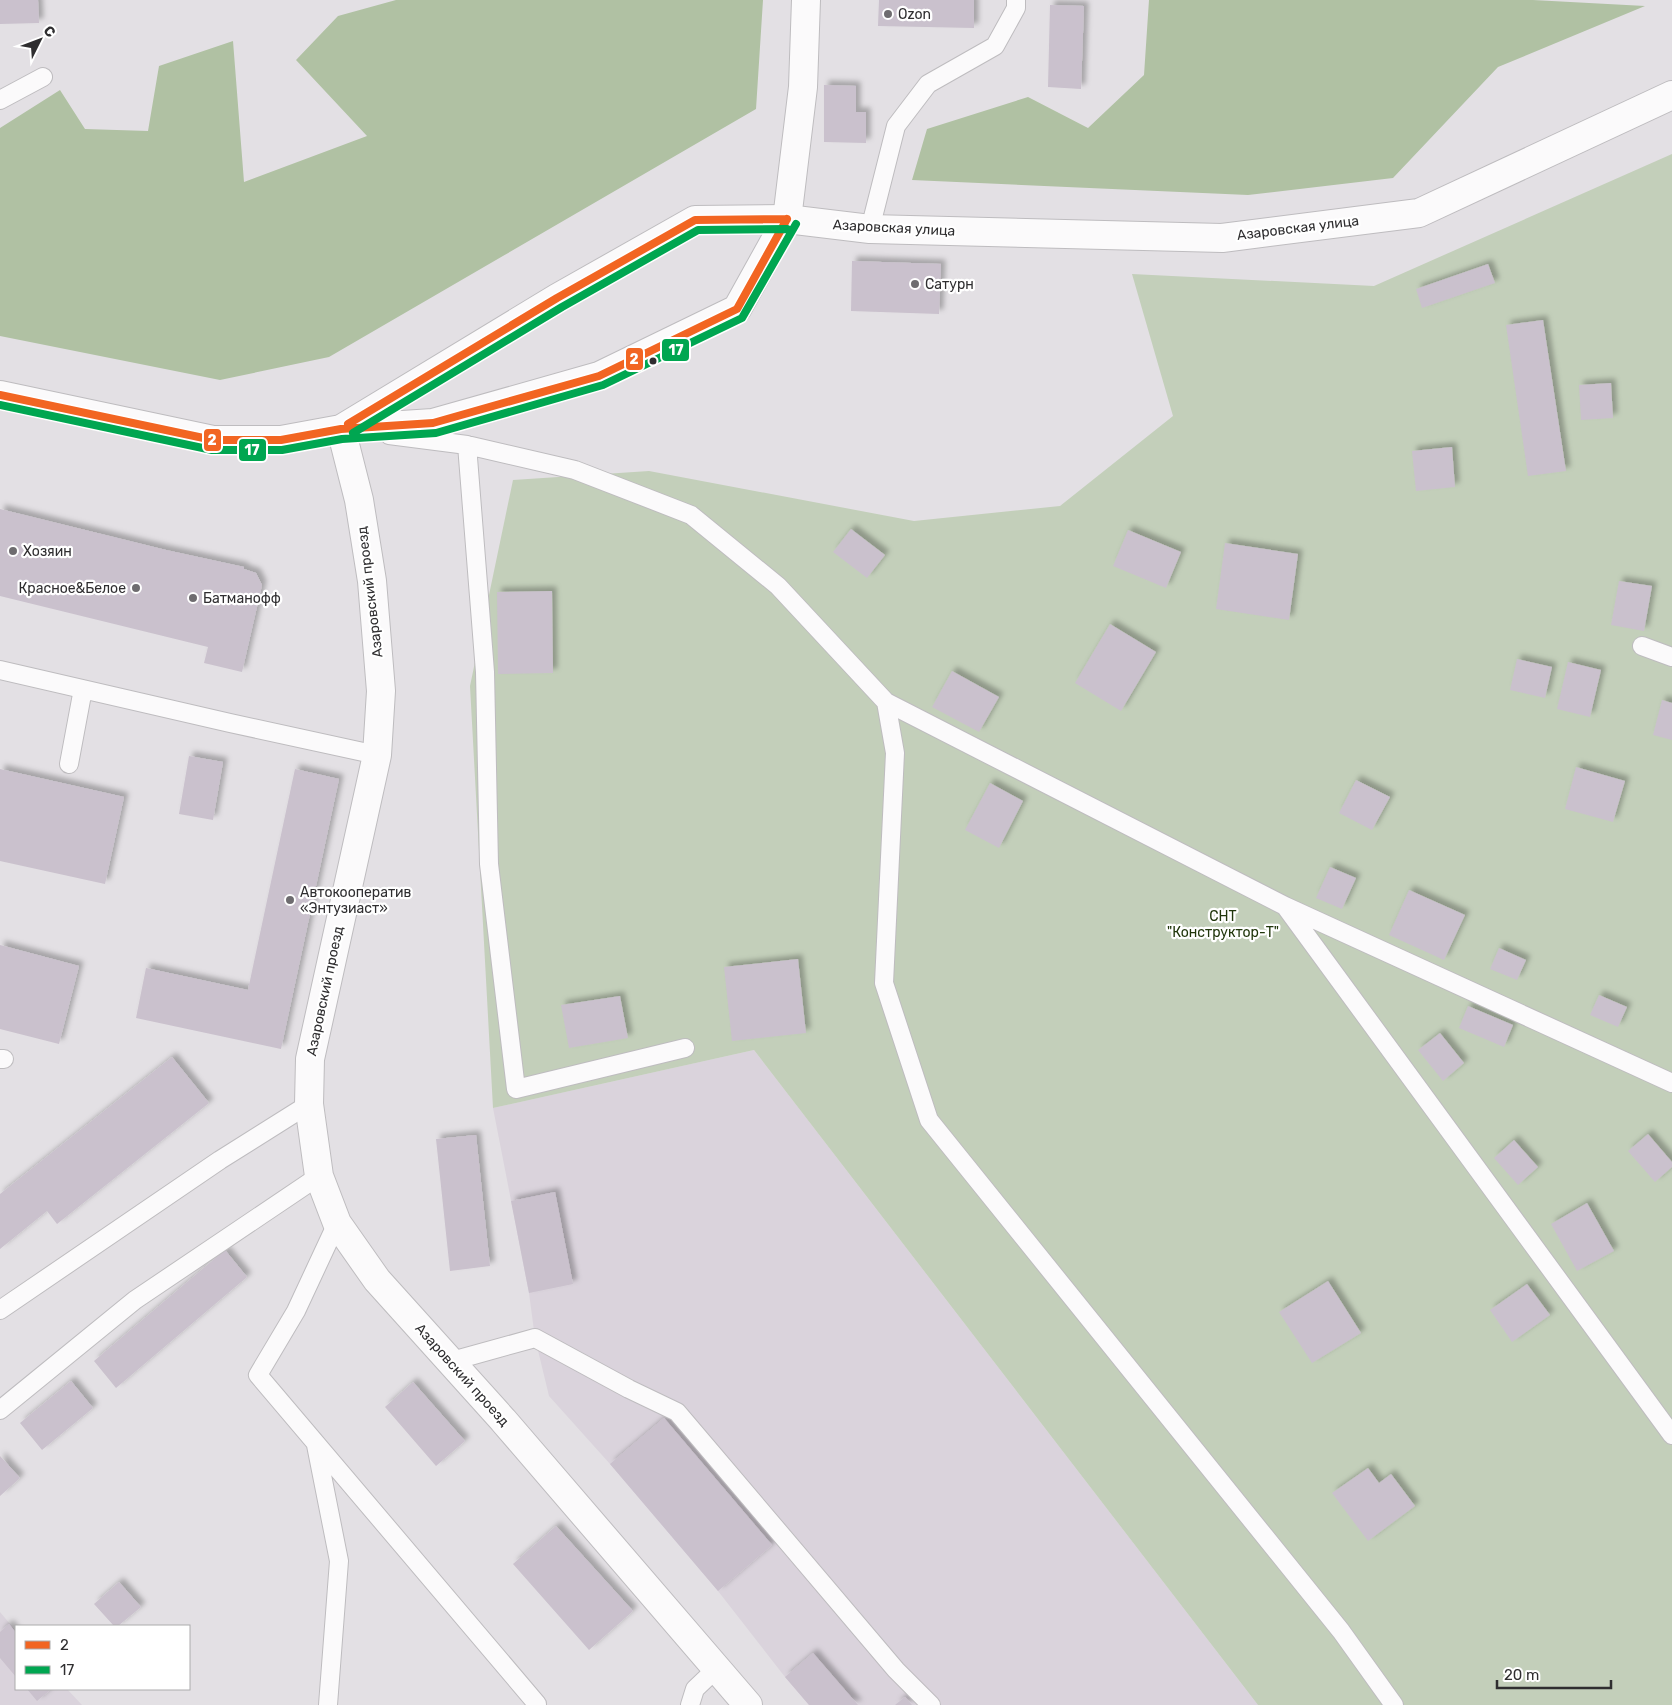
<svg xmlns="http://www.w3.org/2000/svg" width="1672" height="1705" viewBox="0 0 1672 1705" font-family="Rubik,sans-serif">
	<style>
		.built { fill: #dad3dc }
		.green { fill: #c3cfba }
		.forest { fill: #b0c1a3 }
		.building { fill: #cac1cd; filter: url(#shadow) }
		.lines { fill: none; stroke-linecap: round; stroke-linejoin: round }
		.lane-casing { stroke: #bebcbf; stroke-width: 20 }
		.street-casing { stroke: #bebcbf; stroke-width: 30 }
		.secondary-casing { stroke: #bebcbf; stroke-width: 30 }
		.lane { stroke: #fbfafb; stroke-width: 18 }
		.street { stroke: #fbfafb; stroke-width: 28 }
		.secondary { stroke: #fbfafb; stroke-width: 28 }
		.bus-1-casing { stroke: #fff; stroke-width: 11 }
		.bus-2-casing { stroke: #fff; stroke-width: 11 }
		.bus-1 { stroke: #f26522; stroke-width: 8 }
		.bus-2 { stroke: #00a651; stroke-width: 8 }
		.poi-dot { fill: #6e6c6f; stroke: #fff; stroke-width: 2 }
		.bus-dot { fill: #2f2e30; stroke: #fff; stroke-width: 2 }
		.labels { text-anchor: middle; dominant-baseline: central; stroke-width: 4.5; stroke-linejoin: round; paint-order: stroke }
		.poi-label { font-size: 14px; fill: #2f2e30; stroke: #fff; text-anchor: start }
		.street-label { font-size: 14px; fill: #2f2e30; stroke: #fff }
		.park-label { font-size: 14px; fill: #20360b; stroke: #fff }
		.line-badge { stroke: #fff; stroke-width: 2 }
		.badge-label { font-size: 14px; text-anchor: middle; font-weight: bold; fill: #fff }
	</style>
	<defs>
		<filter id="shadow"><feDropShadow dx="4.5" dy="-4.5" stdDeviation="2.5" flood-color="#0004"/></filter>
	</defs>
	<rect width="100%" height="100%" fill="#e3e0e4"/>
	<path class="built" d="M754,1050L1258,1705H809L785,1677L718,1591L610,1464L549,1396L535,1338L529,1293L493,1108Z
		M0,1612L16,1631V1689H67L82,1705H0Z"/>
	<path class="green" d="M1672,154V1705H1258L754,1050L493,1108L470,686L513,480L649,471L914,521L1060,506L1173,416L1132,274L1374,286Z"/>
	<path class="forest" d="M396,0H763L756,109L329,357L220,380L0,336V128L60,90L85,129L148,131L159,66L233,41L244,182L367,136L296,60L338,16Z
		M1149,0H1533L1645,6L1498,67L1393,178L1248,195L912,180L927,129L1028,97L1088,128L1144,75Z"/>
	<path class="building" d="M0,0H38L39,23L0,24Z
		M879,0H974V28L878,26Z
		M1050,5L1084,6L1081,89L1048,87Z
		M824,85L856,86V112H866V143L824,142Z
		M852,261L941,264L939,314L851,311Z
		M1488,264L1495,283L1422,308L1416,289Z
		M1543,320L1566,471L1528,476L1506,325Z
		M1611,383L1613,418L1581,420L1579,385Z
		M1452,447L1455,487L1416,491L1412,451Z
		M0,509L166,550L244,567V569L256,573L262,585L242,672L204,663L208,647L0,596Z
		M851,529L885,555L867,578L833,552Z
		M1128,530L1181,552L1166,588L1113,566Z
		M1225,543L1298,554L1289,620L1216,609Z
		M1619,581L1652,586L1644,631L1611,625Z
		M552,591L553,673L498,674L497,592Z
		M1110,624L1156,652L1121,711L1075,683Z
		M1517,659L1552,667L1545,698L1510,690Z
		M1568,662L1601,670L1590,717L1557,709Z
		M952,671L999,697L979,732L932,707Z
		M1662,700L1672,703V740L1653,735Z
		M189,756L223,762L213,820L179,814Z
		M1576,767L1625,781L1613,822L1565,809Z
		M0,769L124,797L105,884L0,861Z
		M295,769L339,779L281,1049L136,1018L146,968L248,990Z
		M1356,780L1390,797L1372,830L1339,813Z
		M990,783L1023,801L999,848L965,830Z
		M1330,867L1356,878L1342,909L1316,898Z
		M1409,890L1465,915L1444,960L1389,935Z
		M0,945L79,966L59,1044L0,1029Z
		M1499,948L1526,960L1517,980L1490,969Z
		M798,959L806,1033L732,1041L724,967Z
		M1599,995L1627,1007L1618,1027L1590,1015Z
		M620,996L628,1038L569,1048L561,1005Z
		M1468,1006L1513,1025L1504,1047L1459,1028Z
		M1440,1033L1464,1063L1443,1081L1418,1050Z
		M172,1057L209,1103L57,1224L47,1211L0,1249V1194Z
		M1648,1134L1672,1162V1167L1655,1182L1628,1151Z
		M476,1135L490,1266L450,1271L436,1139Z
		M1514,1140L1538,1167L1518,1185L1494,1158Z
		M555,1192L573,1284L529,1293L511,1201Z
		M1587,1203L1614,1251L1577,1271L1551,1224Z
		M225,1250L247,1277L116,1388L94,1361Z
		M1328,1281L1361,1333L1312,1363L1279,1312Z
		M1527,1284L1550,1315L1512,1342L1490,1310Z
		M71,1381L93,1408L42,1450L20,1423Z
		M413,1382L465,1441L436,1466L385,1407Z
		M664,1418L772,1545L718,1591L610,1464Z
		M0,1456L20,1478L0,1496Z
		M1368,1468L1379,1483L1391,1474L1415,1506L1368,1541L1332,1493Z
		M556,1526L633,1611L589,1650L513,1564Z
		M119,1582L141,1607L118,1626H114L94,1604Z
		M9,1624L16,1633V1677L0,1658V1632Z
		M813,1653L858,1705H809L785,1677Z
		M27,1689H51L37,1701Z
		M905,1697L912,1705H895Z"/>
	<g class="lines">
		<defs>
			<path id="lane" d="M0,100L43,77
				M870,229L896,126L928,84L995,46L1016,8V0
				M389,435L467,445L575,470L691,515L778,586L886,702L1285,906
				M467,445L485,672L489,864L516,1089L685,1048
				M1642,646L1672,657
				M0,670L230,723L377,755
				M886,702L895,753L884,983L929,1120L1341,1631L1394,1705
				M69,764L83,689
				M0,1059H4
				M1672,1083L1285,906L1672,1435
				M337,1223L296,1311L258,1375L537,1704L536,1705
				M0,1310L220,1160L309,1104
				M452,1361L535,1338L629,1389L677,1412L896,1670L931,1705
				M0,1410L135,1300L319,1176
				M316,1445L339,1561L328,1705
				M690,1705L695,1689L716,1669"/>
			<path id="street" d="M748,1705L503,1420L377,1280L337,1223L319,1176L309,1104L310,1059L377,755L381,691L372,581L359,500L341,429L433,423L599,376L737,309L787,219L803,87L806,0"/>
			<path id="secondary" d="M0,395L213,440H281L341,429L557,298L695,220L787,219L870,229L1222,238L1419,213L1672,95"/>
		</defs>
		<use href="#lane" class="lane-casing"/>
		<use href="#street" class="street-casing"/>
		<use href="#secondary" class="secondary-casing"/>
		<use href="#lane" class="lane"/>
		<use href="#street" class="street"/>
		<use href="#secondary" class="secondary"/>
		<defs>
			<path id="bus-1" d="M0,395L213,440H281L341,429L433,423L599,376L737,309L787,219
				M348,424L557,298L695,220L787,219"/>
			<path id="bus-2" d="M0,405L212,450H282L342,439L436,433L603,385L742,318L796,224
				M353,433L562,307L698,230L787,229"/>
		</defs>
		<use href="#bus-1" class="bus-1-casing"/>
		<use href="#bus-2" class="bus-2-casing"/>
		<use href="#bus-1" class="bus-1"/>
		<use href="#bus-2" class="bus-2"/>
	</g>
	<g class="poi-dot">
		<circle cx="888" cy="14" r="5"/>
		<circle cx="915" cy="284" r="5"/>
		<circle cx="13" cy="551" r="5"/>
		<circle cx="136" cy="588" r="5"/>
		<circle cx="193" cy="598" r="5"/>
		<circle cx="290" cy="900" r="5"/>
	</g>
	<circle class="bus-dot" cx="653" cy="361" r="4.5"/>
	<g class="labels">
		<g class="poi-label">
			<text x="898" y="14">Ozon</text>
			<text x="925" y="284">Сатурн</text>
			<text x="23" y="551">Хозяин</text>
			<text x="126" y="588" text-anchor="end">Красное&amp;Белое</text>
			<text x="203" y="598">Батманофф</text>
			<text x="300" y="892">Автокооператив<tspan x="300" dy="16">«Энтузиаст»</tspan></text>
		</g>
		<g class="street-label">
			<text transform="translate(894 228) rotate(3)">Азаровская улица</text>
			<text transform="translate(1298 228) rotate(-7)">Азаровская улица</text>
			<text transform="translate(370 592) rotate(-97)">Азаровский проезд</text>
			<text transform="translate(325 991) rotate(-78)">Азаровский проезд</text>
			<text transform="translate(462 1375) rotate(48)">Азаровский проезд</text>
		</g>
		<g class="park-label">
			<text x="1223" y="916">СНТ<tspan x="1223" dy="16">"Конструктор-Т"</tspan></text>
		</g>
	</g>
	<g class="line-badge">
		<rect x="661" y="338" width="29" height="24" rx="5" fill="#00a651"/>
		<rect x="625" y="347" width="19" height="24" rx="5" fill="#f26522"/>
		<rect x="203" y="428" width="19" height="24" rx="5" fill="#f26522"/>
		<rect x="238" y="438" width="29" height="24" rx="5" fill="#00a651"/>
	</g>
	<g class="badge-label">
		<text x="676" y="355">17</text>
		<text x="634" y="364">2</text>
		<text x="212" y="445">2</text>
		<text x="252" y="455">17</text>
	</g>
	<rect x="15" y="1625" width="175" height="65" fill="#ffffff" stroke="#acabac"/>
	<rect x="25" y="1641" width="25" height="8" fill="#f26522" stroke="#acabac"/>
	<text x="60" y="1650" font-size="15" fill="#2f2e30">2</text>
	<rect x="25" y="1666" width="25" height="8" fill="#00a651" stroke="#acabac"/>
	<text x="60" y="1675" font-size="15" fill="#2f2e30">17</text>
	<g transform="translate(40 40) rotate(48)" stroke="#ffffff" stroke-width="4" paint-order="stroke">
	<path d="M0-4L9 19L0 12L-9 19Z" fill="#2f2e30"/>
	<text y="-8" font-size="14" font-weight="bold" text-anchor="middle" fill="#2f2e30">С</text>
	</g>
	<path d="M1497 1680v8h114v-8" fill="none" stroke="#2f2e30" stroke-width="2.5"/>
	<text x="1504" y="1680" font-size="15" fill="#2f2e30" stroke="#ffffff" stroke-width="4" paint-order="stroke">20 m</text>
</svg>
